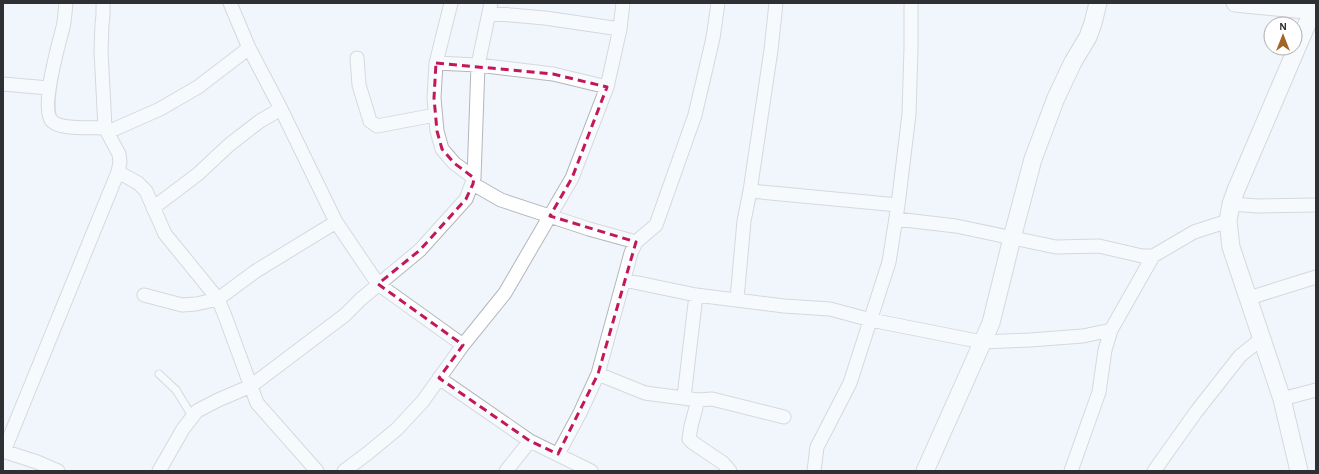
<svg xmlns="http://www.w3.org/2000/svg" width="1319" height="474" viewBox="0 0 1319 474" font-family="'Alegreya Sans',sans-serif">
	<style>
		.lines { fill: none; stroke-linecap: round; stroke-linejoin: round }
		.service-casing { stroke: #b3b6bd; stroke-width: 9 }
		.minor-casing { stroke: #b3b6bd; stroke-width: 15 }
		.tertiary-casing { stroke: #b3b6bd; stroke-width: 19 }
		.service { stroke: #fff; stroke-width: 7 }
		.minor { stroke: #fff; stroke-width: 13 }
		.tertiary { stroke: #fff; stroke-width: 17 }
		.marked { fill: none; stroke: #c2185b; stroke-width: 3; stroke-dasharray: 8 5; stroke-linejoin: round }
	</style>
	<rect width="100%" height="100%" fill="#f1f5fc"/>
	<g class="lines">
		<defs>
			<path id="service" d="M159,374L176,390L192,416"/>
			<path id="minor" d="M66,3C65,11 65,19 63,27C59,43 39,112 53,122C63,130 92,127 105,128
				M230,3L249,48L281,109L336,222L378,284L463,345
				M451,3L436,63L434,98L437,131L442,149L454,163L474,178
				M489,13L545,18L620,29
				M357,58L359,85L370,121L377,126L435,115
				M436,63L478,65L553,74L607,87
				M3,84L49,88
				M108,132L160,109L198,87L249,48
				M118,172L138,183L146,191L165,234L218,299L225,316L257,403L317,471
				M473,184L501,200L589,229L636,242
				M750,191L898,205
				M1231,204L1258,206L1316,205
				M153,208L198,174L229,145L260,121L281,109
				M896,219L956,226L1056,247L1099,246L1142,256H1153L1194,232L1228,221
				M624,280L696,295L784,306L830,309L871,320L982,342L1030,340L1083,336L1111,330
				M144,295L182,305L196,304L218,299L256,271L336,222
				M1249,298L1316,277
				M737,299L744,221L750,191L771,50L776,3
				M598,374L645,393L698,400L712,399L784,417
				M439,378L530,441L591,471
				M684,397L696,295
				M1282,399L1316,390
				M698,400L691,426L689,439L692,442L723,463L730,471
				M3,451L37,462L58,471
				M4,451L118,172L120,162L119,154L105,128L101,51L102,24L103,15V3
				M558,454L580,413L598,374L631,253L636,242L656,225L695,115L713,38L718,3
				M159,471L183,429L197,411L218,400L251,386L345,315L361,299L420,250L466,199L474,178L478,65L491,3
				M344,471L368,453L397,429L423,401L463,345L505,293L572,178L607,87L620,29L623,3
				M506,471L530,441
				M814,471L817,447L850,383L889,262L898,205L909,114L911,48V3
				M1071,471L1099,392L1105,350L1111,330L1153,256
				M1154,471L1196,412L1240,356L1261,339"/>
			<path id="tertiary" d="M1235,3L1316,11
				M925,471L991,323L1012,238L1033,159L1056,98L1073,62L1088,37L1093,23L1098,3
				M1299,471L1282,399L1231,247L1228,221L1231,204L1236,190L1313,10"/>
		</defs>
		<use href="#service" class="service-casing"/>
		<use href="#minor" class="minor-casing"/>
		<use href="#tertiary" class="tertiary-casing"/>
		<use href="#service" class="service"/>
		<use href="#minor" class="minor"/>
		<use href="#tertiary" class="tertiary"/>
	</g>
	<path d="M0 0H1319V474H0ZM436,63L553,74L607,87L572,178L550,216L636,242L598,374L558,454L530,441L439,378L463,345L378,284L420,250L466,199L473,184L474,178L454,163L442,149L437,131L434,98Z" fill="#f1f5fc" fill-opacity=".55" fill-rule="evenodd"/>
	<path class="marked" d="M436,63L553,74L607,87L572,178L550,216L636,242L598,374L558,454L530,441L439,378L463,345L378,284L420,250L466,199L473,184L474,178L454,163L442,149L437,131L434,98Z"/>
	<rect width="1319" height="474" fill="none" stroke="#2f3033" stroke-width="8"/>
	<g transform="translate(1283 36)"><circle r="19" fill="#ffffff" stroke="#acacad"/>
	<path d="M0-3L7 15L0 10L-7 15Z" fill="#a26429"/>
	<text y="-6" font-size="11" font-weight="bold" text-anchor="middle" fill="#2f3033">N</text>
	</g>
</svg>
